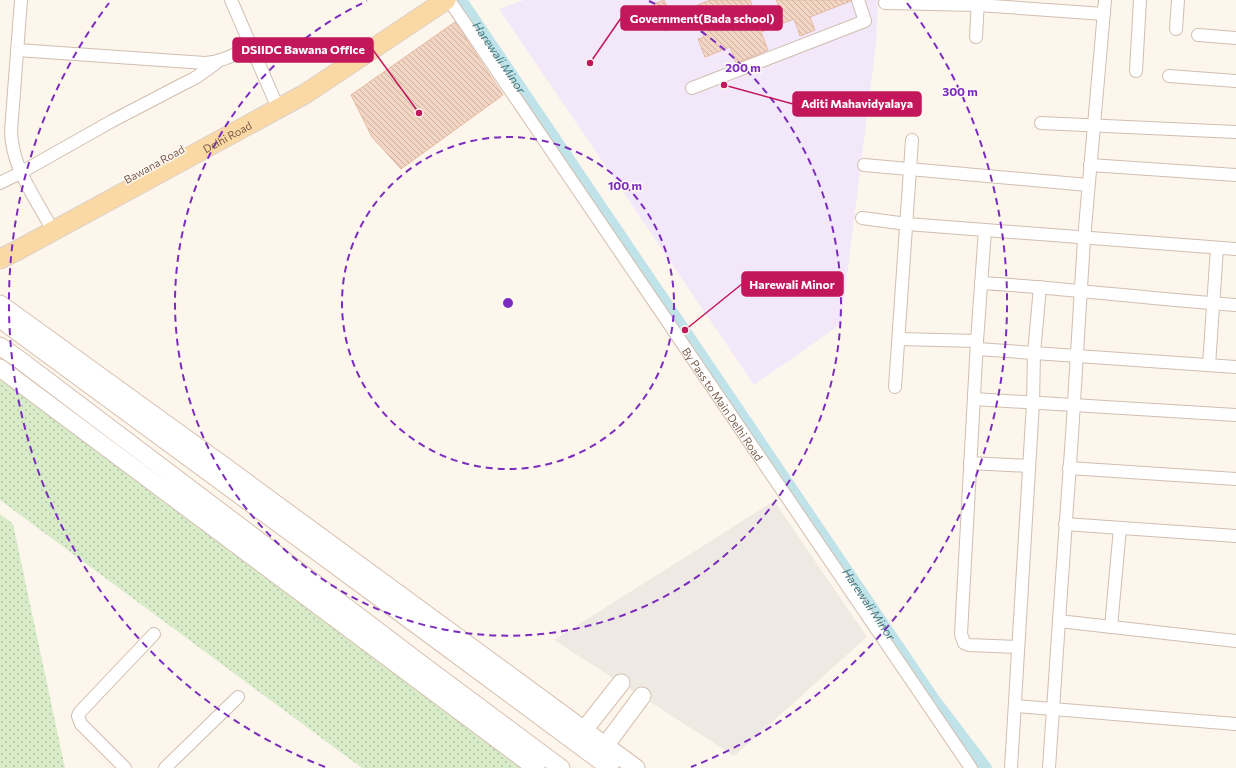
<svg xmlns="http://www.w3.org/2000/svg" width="1236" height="768" viewBox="0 0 1236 768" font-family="Commissioner,sans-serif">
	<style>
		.industrial { fill: #efe9e4 }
		.education { fill: #f3e8fa }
		.grass { fill: url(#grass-dots) }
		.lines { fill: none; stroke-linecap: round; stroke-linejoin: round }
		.canal { stroke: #bfe3e8; stroke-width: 12 }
		.building { fill: url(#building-back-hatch); stroke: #e6bba3 }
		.street-casing { stroke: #d1beb0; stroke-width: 14 }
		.secondary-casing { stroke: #d6c0b0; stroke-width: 19 }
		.primary-casing { stroke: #dad1cd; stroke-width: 21 }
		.street { stroke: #fff; stroke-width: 12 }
		.secondary { stroke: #fff; stroke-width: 17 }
		.primary { stroke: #fbd9a5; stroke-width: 19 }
		.ring { fill: none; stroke: #7b2cbf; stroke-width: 2; stroke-dasharray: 7 5 }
		.labels { text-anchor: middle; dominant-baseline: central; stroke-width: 3; stroke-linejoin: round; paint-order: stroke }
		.street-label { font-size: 11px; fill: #7a5c4d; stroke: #fffaf3 }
		.water-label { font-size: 12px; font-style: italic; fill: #437c86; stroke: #fffaf3 }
		.centre { fill: #7b2cbf; stroke: #fffaf3; stroke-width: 2 }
		.ring-label { font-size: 12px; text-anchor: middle; font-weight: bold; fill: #7b2cbf; stroke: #fffaf3; stroke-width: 3; stroke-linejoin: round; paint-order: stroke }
		.leader { fill: none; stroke: #c2185b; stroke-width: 1.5 }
		.callout-dot { fill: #c2185b; stroke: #fffaf3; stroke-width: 1.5 }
		.callout { fill: #c2185b; stroke: #c2185b; stroke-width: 1.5 }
		.callout-label { font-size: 12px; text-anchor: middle; font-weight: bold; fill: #fff }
	</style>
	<defs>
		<pattern id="grass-dots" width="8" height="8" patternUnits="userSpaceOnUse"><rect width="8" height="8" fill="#d8ecc9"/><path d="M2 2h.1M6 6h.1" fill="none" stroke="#b4c2a5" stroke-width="1.8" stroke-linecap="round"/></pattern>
		<pattern id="building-back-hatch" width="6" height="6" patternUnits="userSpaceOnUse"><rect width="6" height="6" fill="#f3d5c3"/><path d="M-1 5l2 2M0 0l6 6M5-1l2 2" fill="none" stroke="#cab0a1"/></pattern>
	</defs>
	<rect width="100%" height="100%" fill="#fdf6ec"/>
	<path class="industrial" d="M774,501L867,637L734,756L554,640Z"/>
	<path class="education" d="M524,0H878L876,44L841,324L754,385L499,9Z"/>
	<path class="grass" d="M0,377L160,499L521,768H362L0,500Z
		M0,514L13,524L65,768H0Z"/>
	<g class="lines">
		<path class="canal" id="s1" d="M461,0L933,698L986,768"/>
	</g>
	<path class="building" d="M664,0L671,16L710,0H750L756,16L779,6L776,0H851V1L810,17L815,30L800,36L794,19L761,32L768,50L736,63L730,47L705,57L698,39L704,37L698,18L665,31L654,4Z
		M455,22L503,95L401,169L372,137L351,95Z"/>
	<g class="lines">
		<defs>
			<g id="street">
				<path d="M21,0L11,131C12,169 36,198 53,231"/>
				<path d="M231,0L278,108"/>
				<path id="s2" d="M449,0L971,768"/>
				<path d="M1105,0L1084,239L1072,435L1059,621L1236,641"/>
				<path d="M885,3L978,5L1104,14"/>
				<path d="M1176,29L1178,0"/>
				<path d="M1198,35L1236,38"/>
				<path d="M976,37L978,0"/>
				<path d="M17,50L205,63C222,62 235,54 250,47"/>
				<path d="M1136,71L1140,0"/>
				<path d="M1169,76L1236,81"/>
				<path d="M692,88L865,21L858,0"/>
				<path d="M1041,123L1236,132"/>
				<path d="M864,165L1088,185"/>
				<path d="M1090,165L1236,175"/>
				<path d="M0,183L20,173L112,121L183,84L195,78L216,63"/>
				<path d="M862,218L907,224L985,230L977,341L961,634L964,643L969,645L1018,647"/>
				<path d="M985,230L1236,249"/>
				<path d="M981,283C1066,288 1151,299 1236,305"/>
				<path d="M899,339L977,341"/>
				<path d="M977,349L1236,367"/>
				<path d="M1209,365L1217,248"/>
				<path d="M895,387L912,140"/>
				<path d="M974,399L1236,415"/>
				<path d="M970,463L1029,466"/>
				<path d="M1069,468L1236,479"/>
				<path d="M1065,524L1236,536"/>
				<path d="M1111,627L1120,528"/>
				<path d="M1015,706L1236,724"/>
				<path d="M125,768L81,724L78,716L80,712L154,634"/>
				<path d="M165,768L238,697"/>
				<path d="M1011,768L1033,403L1034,353L1040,287"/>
				<path d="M1049,768L1059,621"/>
			</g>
			<path id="secondary" d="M0,304L220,463L636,768
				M0,319L429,634L610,768
				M0,346L20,360L424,666L561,768
				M0,368L536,768
				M584,730L621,683
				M605,746L642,696"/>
			<g id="primary">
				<path id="s3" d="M0,259L18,250L305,94L446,0"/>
			</g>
		</defs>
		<use href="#street" class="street-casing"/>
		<use href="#secondary" class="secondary-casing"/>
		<use href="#primary" class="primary-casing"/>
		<use href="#street" class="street"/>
		<use href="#secondary" class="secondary"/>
		<use href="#primary" class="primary"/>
	</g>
	<g class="ring">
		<circle cx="508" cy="303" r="166"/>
		<path d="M649 1A333 333 0 1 1 367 1"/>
		<path d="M325 767A499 499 0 0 1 109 3M907 3A499 499 0 0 1 691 767"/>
	</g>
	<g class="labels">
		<g class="street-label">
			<text stroke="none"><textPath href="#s3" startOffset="258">Delhi Road</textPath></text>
			<text transform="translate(154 164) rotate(-29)">Bawana Road</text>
			<text stroke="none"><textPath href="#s2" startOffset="488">By Pass to Main Delhi Road</textPath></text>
		</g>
		<g class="water-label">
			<text stroke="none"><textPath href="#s1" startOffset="69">Harewali Minor</textPath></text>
			<text stroke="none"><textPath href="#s1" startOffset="729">Harewali Minor</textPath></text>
		</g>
	</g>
	<circle cx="508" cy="303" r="6" class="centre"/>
	<g class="ring-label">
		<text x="743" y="72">200 m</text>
		<text x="960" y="96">300 m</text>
		<text x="625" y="190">100 m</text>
	</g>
	<path class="leader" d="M590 63L621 18M419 113L373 50M724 85L793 104M685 330L742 284"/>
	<g class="callout-dot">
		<circle cx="590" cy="63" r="4"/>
		<circle cx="419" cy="113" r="4"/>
		<circle cx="724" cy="85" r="4"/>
		<circle cx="685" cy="330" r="4"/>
	</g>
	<g class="callout">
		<rect x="621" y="6" width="161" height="24" rx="4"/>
		<rect x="233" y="38" width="140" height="24" rx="4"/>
		<rect x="793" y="92" width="128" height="24" rx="4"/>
		<rect x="742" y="272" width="101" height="24" rx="4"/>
	</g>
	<g class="callout-label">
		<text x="702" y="23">Government(Bada school)</text>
		<text x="303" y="54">DSIIDC Bawana Office</text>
		<text x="857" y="108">Aditi Mahavidyalaya</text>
		<text x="792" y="289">Harewali Minor</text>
	</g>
</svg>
